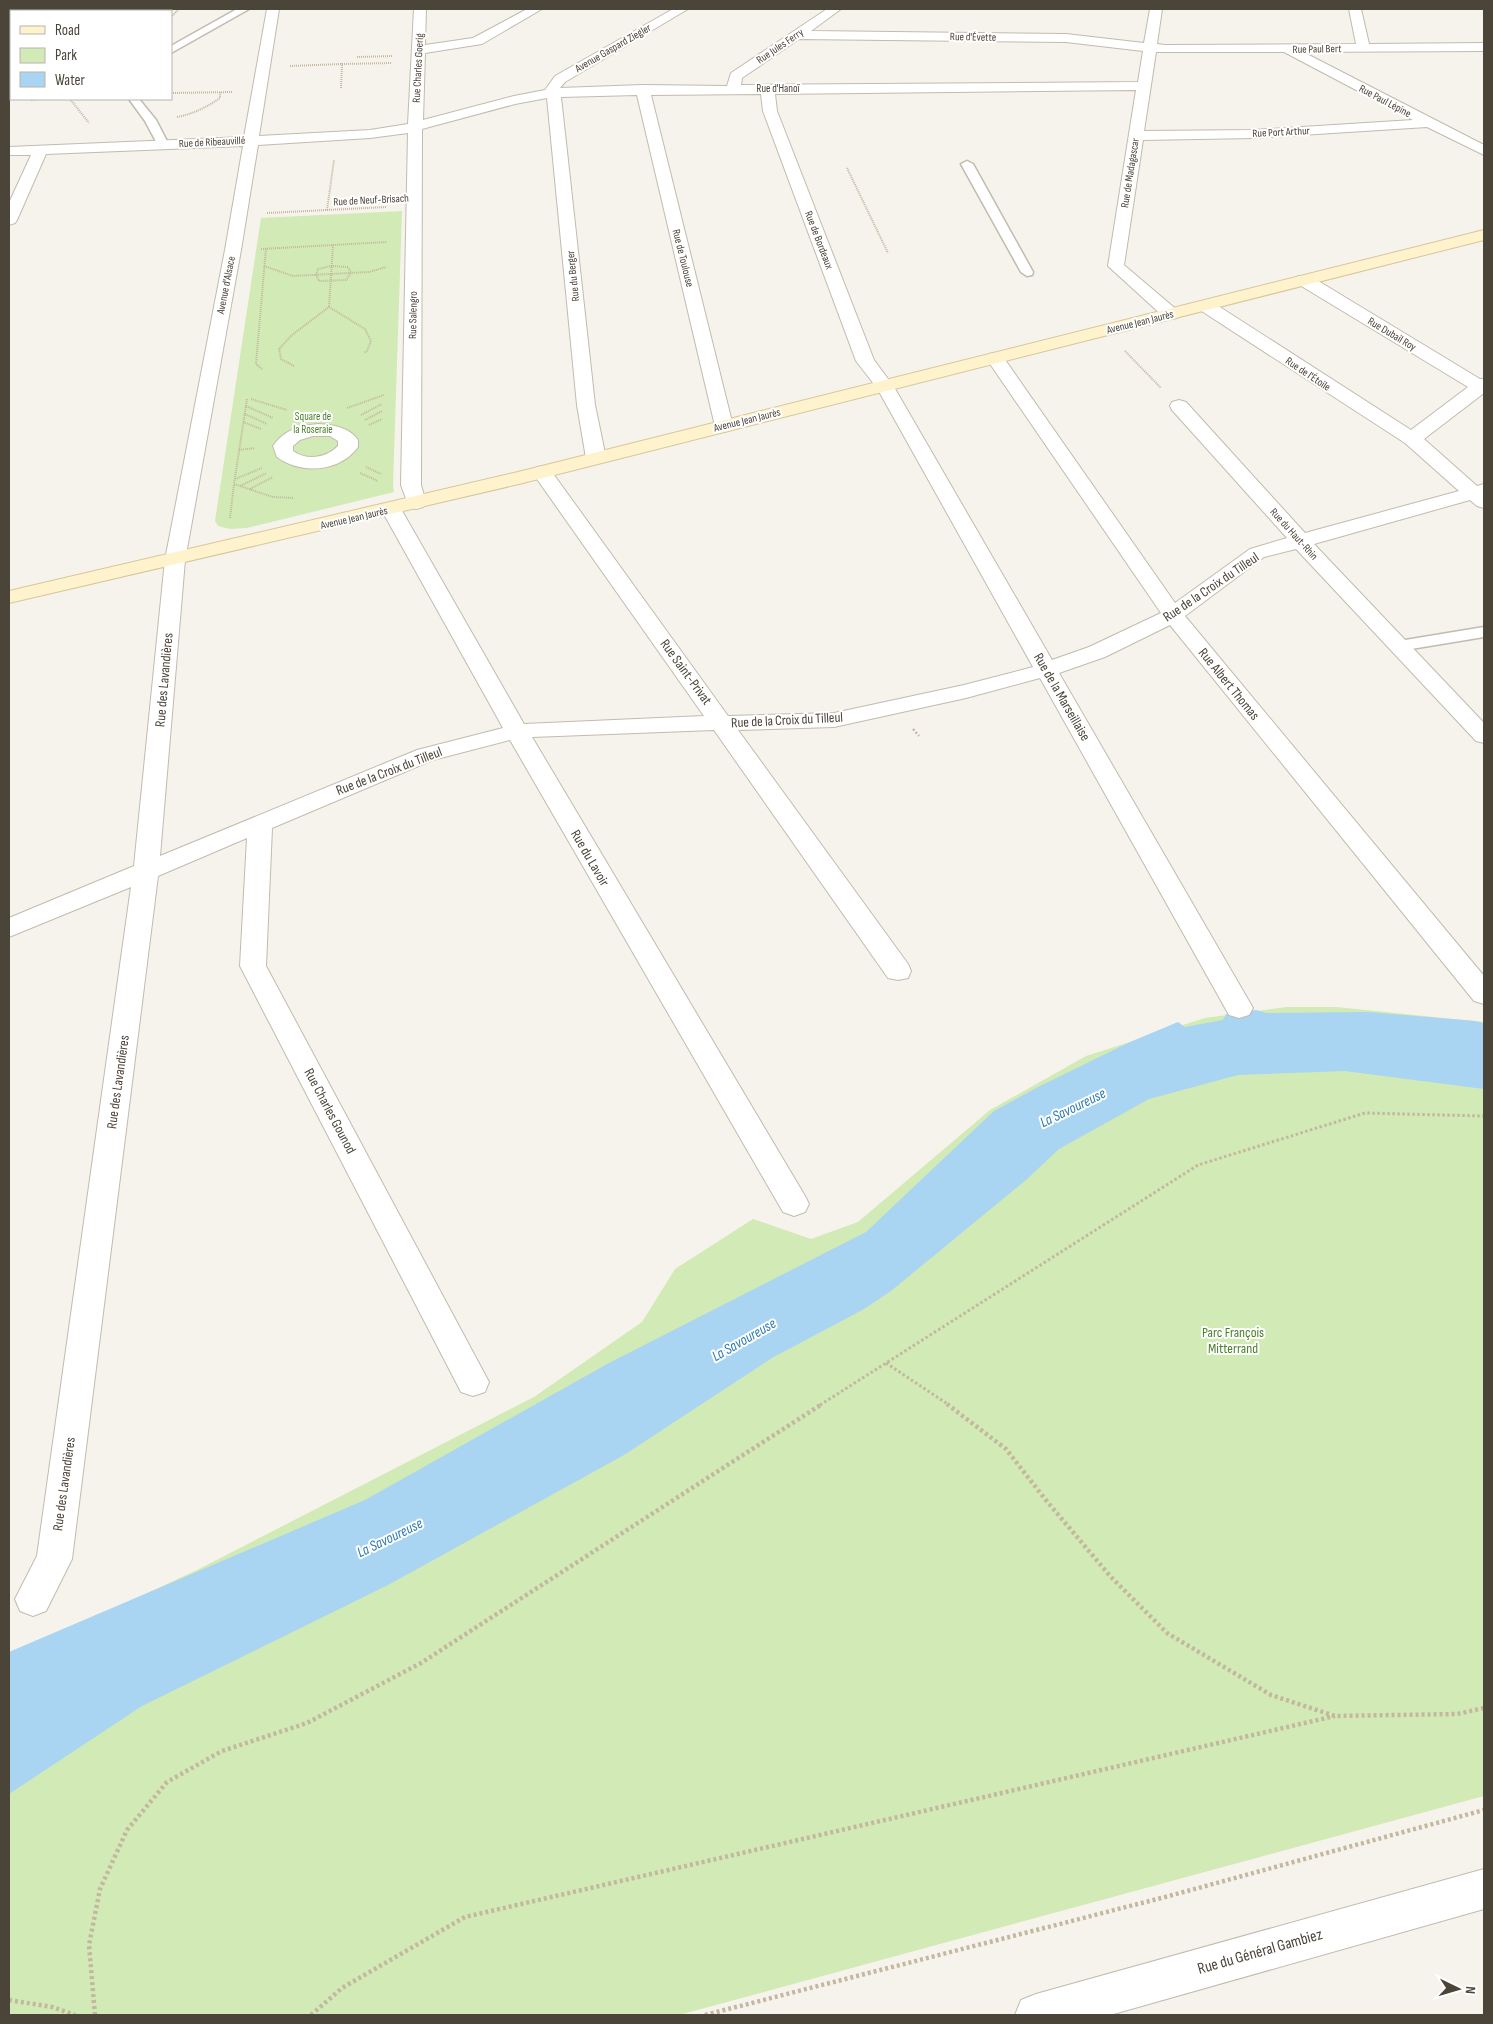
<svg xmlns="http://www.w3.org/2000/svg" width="1493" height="2024" viewBox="0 0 1493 2024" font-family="'Sofia Sans Condensed',sans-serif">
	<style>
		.green { fill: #d2eab5 }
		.water { fill: #a9d4f2 }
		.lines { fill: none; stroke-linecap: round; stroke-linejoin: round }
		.lane-casing { stroke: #c2bbae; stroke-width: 3 }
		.street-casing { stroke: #c2bbae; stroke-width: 2 }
		.secondary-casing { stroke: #d6c79b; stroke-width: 2 }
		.path-far3 { stroke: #c4b79f; stroke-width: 2; stroke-dasharray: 1 1; stroke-linecap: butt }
		.path-far2 { stroke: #c4b79f; stroke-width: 2.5; stroke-dasharray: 2 2; stroke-linecap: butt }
		.path-far1 { stroke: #c4b79f; stroke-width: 3; stroke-dasharray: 2.5 2.5; stroke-linecap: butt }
		.path { stroke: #c4b79f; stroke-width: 4.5; stroke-dasharray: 3 3; stroke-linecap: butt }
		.lane { fill: #fff; fill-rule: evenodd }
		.street { fill: #fff; fill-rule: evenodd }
		.secondary { fill: #fff3cd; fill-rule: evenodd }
		.labels { text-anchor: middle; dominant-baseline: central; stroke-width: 4; stroke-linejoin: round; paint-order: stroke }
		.far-street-label { font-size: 11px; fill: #4b4439; stroke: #fff }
		.far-park-label { font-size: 11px; fill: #4a7f2a; stroke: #fff }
		.street-label { font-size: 14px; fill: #4b4439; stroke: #fff }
		.park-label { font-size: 14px; fill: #4a7f2a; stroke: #fff }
		.water-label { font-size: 15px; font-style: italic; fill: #2e7ab2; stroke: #fff }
		.near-street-label { font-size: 16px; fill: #4b4439; stroke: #fff }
	</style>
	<rect width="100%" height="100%" fill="#f6f3ec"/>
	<path class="green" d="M402,211L393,485L394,492L247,528L230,529L218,526L215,521L261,218Z
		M1286,1007H1336L1484,1022V1796L679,2015H9V1658L197,1570L534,1397L642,1322L675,1269L753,1219L811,1239L858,1222L990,1110L1086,1056L1205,1018Z"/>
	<path class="water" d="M1256,1010L1266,1013L1368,1012L1475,1021L1484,1023V1089L1345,1071L1238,1075L1149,1099L1059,1149L1026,1180L891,1291L864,1309L772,1358L624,1455L388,1585L142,1706L9,1794V1652L365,1500L609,1363L866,1232L994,1111L1038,1087L1130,1042L1178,1022L1185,1027L1223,1020L1226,1014Z"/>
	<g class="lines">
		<defs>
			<path id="lane" d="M237,9H249L171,53V46Z
				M129,99H139L156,120L169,145L167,147H159L145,121Z
				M967,161L973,164L1033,272L1032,275L1027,276L1021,272L961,164Z
				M1484,627V637L1399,651L1393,650L1390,646L1393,642L1399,641Z"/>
			<path id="street" d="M267,9H279L259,136L370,130L408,124L414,9H426L425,45L473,38L527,9H542L482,44L425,53L423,120L514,96L545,90L555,76L673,9H688L565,82L560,88L643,85L727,86L731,73L827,9H841L811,31L1066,34L1144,43L1150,9H1162L1157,44L1165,45L1356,44L1349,9H1361L1369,44L1484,43V51L1303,52L1484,145V155L1427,127L1254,138L1143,140L1124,265L1177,310L1180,314L1177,318L1171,319L1165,318L1108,266L1136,90L775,94L777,111L874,360L894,387L1052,660L1089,647L1161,613L986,358L989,354L995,353L1001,354L1175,603L1250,549L1287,538L1172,410L1170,406L1172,402L1179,400L1186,402L1305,533L1459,491L1405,443L1200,310L1197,306L1200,302L1206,301L1212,302L1411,430L1468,387L1298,284L1296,280L1298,276H1310L1480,379H1484V393L1424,439L1477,486L1484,484V508L1477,506L1470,500L1314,544L1484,723V743L1476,741L1296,549L1264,557L1185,616L1484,976V1004L1474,1001L1170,625L1105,657L1059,673L1253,1008L1249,1015L1239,1018L1229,1015L1040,678L966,698L834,727L738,730L908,964L911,971L908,978L898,980L888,978L714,730L532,737L805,1196L809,1204L805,1212L794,1216L783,1212L510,740L433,760L272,828L266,966L489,1382L485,1392L473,1396L461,1392L240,966L247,838L158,876L72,1559L46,1611L33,1616L20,1611L15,1599L37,1556L131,887L9,937V918L134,866L165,560L225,250L243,146L46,154L17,220L15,223L9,225V203L31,155H9V147L244,137ZM799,39L1066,42L1143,51L1138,82L741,85L742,78ZM1156,52H1284L1413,120L1254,130L1144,131ZM761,94L763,111L856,361L877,388L1033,667L964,685L834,713L728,716L549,468L542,466L535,468L532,472L704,716L524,724L401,509L398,505L391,503L384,505L381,509L503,728L417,750L160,856L185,560L241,250L258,145L370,138L408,133L401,485L409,507L416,509L423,507L426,503L421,485L422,129L515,104L547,98L577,405L586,458L589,462L596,464L603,462L606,458L595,405L561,97L637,95L715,426L717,430L724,432L731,430L733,426L651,95Z
				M318,424C333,425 349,427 358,440V447C340,472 301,475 277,457L273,446C284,430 299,426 318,424ZM313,436H330L338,441V446C326,458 307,461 293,451V446L300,440Z
				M1484,1869V1909L1110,2015H1015L1021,2000L1036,1994Z"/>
			<path id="secondary" d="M1484,230V240L519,484L9,603V591L518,472Z"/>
		</defs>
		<use href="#lane" class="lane-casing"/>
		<use href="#street" class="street-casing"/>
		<use href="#secondary" class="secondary-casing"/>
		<path class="path-far3" d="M44,9V11
			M74,9L78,11
			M171,17L179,9
			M357,57L392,56
			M290,66L342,64
			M341,88L342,64L392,63
			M171,93L233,92
			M70,99L89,123
			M31,100L37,99
			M177,117C193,114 207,107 220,98V92
			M847,168L888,253
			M327,210L387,207
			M267,213L327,210L334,160
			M333,245L329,307L365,329L371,341L367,351L364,353
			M261,249L387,242
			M264,266L293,276L369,272L386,267
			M331,266L348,267L351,273L346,280L319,281L316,275L318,269Z
			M1125,351L1161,388
			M294,366L281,359L279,349L292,335L329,307
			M262,369L256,364L266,248
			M247,399L234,484L273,497L294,498
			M251,399L287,410
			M246,406L273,418
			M347,408L384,395
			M245,414L267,424
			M361,415L382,404
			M365,420L382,411
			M243,422L261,429
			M369,425L382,419
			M239,450L255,448
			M366,467L381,474
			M360,473L378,481
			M235,479L262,468
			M240,486L267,473
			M250,489L273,477
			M230,518L234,484"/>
		<path class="path-far2" d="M913,729L919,736"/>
		<path class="path-far1" d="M886,1363L949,1405
			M820,1405L1198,1165L1365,1113L1484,1116"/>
		<path class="path" d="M947,1404L1006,1449L1045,1499L1110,1576L1167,1633L1271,1695L1335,1716L1457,1714L1484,1708
			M9,2000L52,2007L75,2015
			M95,2015L89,1945L100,1889L127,1830L167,1782L222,1751L307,1723L421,1663L822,1404
			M311,2015L342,1988L465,1917L1335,1716
			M705,2015L1169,1896L1484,1810"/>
		<use href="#lane" class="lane"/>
		<use href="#street" class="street"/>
		<use href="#secondary" class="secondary"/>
	</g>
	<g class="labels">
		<g class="far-street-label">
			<text transform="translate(973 37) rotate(1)">Rue d'Évette</text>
			<text transform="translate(780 46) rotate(-34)">Rue Jules Ferry</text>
			<text transform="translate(613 48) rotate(-30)">Avenue Gaspard Ziegler</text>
			<text transform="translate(1317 49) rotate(-1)">Rue Paul Bert</text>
			<text transform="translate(418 68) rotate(-87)">Rue Charles Goerig</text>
			<text x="778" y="88">Rue d'Hanoï</text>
			<text transform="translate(1385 101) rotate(28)">Rue Paul Lépine</text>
			<text transform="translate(1281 132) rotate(-3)">Rue Port Arthur</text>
			<text transform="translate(212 142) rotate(-3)">Rue de Ribeauvillé</text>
			<text transform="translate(1130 173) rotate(-81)">Rue de Madagascar</text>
			<text transform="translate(371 200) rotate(-3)">Rue de Neuf-Brisach</text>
			<text transform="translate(819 240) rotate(69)">Rue de Bordeaux</text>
			<text transform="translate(683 258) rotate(76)">Rue de Toulouse</text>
			<text transform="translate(573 276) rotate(-96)">Rue du Berger</text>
			<text transform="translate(226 285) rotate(-79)">Avenue d'Alsace</text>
			<text transform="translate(413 315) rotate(-89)">Rue Salengro</text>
			<text transform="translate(1140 322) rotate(-14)">Avenue Jean Jaurès</text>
			<text transform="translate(1392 334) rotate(31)">Rue Dubail Roy</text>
			<text transform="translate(1308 374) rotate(34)">Rue de l'Étoile</text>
			<text transform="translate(747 420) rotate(-14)">Avenue Jean Jaurès</text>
			<text transform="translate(354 518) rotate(-13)">Avenue Jean Jaurès</text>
			<text transform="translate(1294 534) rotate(48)">Rue du Haut-Rhin</text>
		</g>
		<g class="far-park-label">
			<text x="313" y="416">Square de<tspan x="313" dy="13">la Roseraie</tspan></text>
		</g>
		<g class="street-label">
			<text transform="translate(1211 587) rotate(-34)">Rue de la Croix du Tilleul</text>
			<text transform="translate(686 672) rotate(54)">Rue Saint-Privat</text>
			<text transform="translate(164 680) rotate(-85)">Rue des Lavandières</text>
			<text transform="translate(1229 684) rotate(51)">Rue Albert Thomas</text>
			<text transform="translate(1062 697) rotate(60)">Rue de la Marseillaise</text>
			<text transform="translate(787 720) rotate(-3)">Rue de la Croix du Tilleul</text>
			<text transform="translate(389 771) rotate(-21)">Rue de la Croix du Tilleul</text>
			<text transform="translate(590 858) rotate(60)">Rue du Lavoir</text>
			<text transform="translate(118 1082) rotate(-82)">Rue des Lavandières</text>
			<text transform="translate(330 1111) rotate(62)">Rue Charles Gounod</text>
			<text transform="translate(64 1484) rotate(-82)">Rue des Lavandières</text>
		</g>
		<g class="park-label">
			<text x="1233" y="1332">Parc François<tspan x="1233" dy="16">Mitterrand</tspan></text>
		</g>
		<g class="water-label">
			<text transform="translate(1073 1108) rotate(-26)">La Savoureuse</text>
			<text transform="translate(744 1340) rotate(-30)">La Savoureuse</text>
			<text transform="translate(390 1538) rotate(-26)">La Savoureuse</text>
		</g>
		<g class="near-street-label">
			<text transform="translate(1260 1952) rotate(-16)">Rue du Général Gambiez</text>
		</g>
	</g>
	<rect width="1493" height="2024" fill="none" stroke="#4b4439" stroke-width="20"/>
	<rect x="10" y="10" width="162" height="90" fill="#ffffff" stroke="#b7b4b0"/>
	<rect x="20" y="26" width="25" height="8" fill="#fff3cd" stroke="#b7b4b0"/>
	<text x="55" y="35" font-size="15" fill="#4b4439">Road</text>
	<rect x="20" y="48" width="25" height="15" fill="#d2eab5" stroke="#b7b4b0"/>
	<text x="55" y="60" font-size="15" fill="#4b4439">Park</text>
	<rect x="20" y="72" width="25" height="15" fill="#a9d4f2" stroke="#b7b4b0"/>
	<text x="55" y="85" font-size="15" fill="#4b4439">Water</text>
	<g transform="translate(1458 1989) rotate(95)" stroke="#ffffff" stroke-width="4" paint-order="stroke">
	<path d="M0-4L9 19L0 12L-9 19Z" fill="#4b4439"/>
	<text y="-8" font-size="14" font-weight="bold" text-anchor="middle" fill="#4b4439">N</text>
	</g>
</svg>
